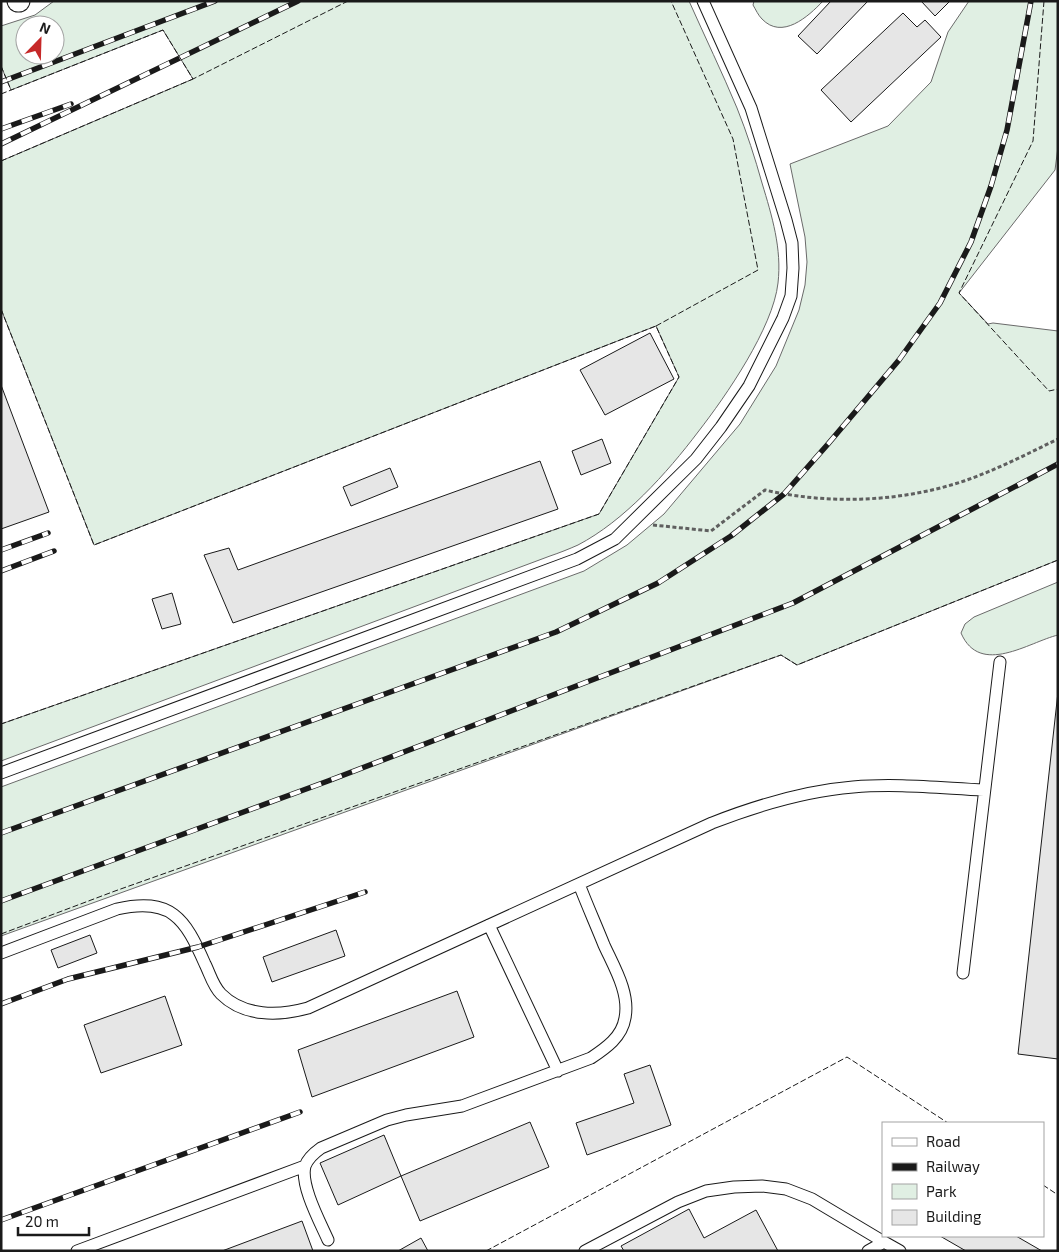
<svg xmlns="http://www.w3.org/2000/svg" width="1059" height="1252" viewBox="0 0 1059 1252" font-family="'Exo 2',sans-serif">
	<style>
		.green { fill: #e0efe3; stroke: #6a6a6a; fill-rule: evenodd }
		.building { fill: #e6e6e6; stroke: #1a1a1a }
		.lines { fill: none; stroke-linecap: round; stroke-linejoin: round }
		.lane-casing { stroke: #1a1a1a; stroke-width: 13 }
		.street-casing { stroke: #1a1a1a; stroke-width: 23 }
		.path { stroke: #5f5f5f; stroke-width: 3; stroke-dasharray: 4 2.5; stroke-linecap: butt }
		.lane { stroke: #fff; stroke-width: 11 }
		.street { stroke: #fff; stroke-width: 21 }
		.rail-casing { stroke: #1a1a1a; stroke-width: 5.5 }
		.rail { stroke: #fff; stroke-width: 4; stroke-dasharray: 11; stroke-linecap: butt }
		.fence { stroke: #1a1a1a; stroke-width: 1; stroke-dasharray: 6 2.5; stroke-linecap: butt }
	</style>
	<rect width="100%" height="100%" fill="#fff"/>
	<path class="green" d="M54,1H689C705,37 722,72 737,108C747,133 755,158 762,183C772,216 782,249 778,283C773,328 726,396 698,432C667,473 624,521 578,545C569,549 559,553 550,556L1,761V724L599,514L679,377L656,326L94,545L1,309V161L193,79L163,30L11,90L1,66V26L35,15ZM25,25H55V55H25Z
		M754,1H823C808,17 782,40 762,19C758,15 756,10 753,5Z
		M969,1H1058V147L1055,170L959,293L988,324L993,323L1058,331V560L797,665L781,655L1,936V787L584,571L627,545L664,514L740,424L776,366L799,310L805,285L807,262L805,237L790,164L888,126L931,82L948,32Z
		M1058,582V635C1029,642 980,677 961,633L965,624L974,617Z"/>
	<path class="building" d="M831,1H868L817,54L798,36Z
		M921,1H950L935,16Z
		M903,13L917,27L925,20L941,37L851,122L821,90Z
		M650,333L674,379L605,415L580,370Z
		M1,385L49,512L1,529Z
		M602,439L611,463L581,475L572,451Z
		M540,461L558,509L233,623L204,555L229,548L238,570Z
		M390,468L398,487L351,506L343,487Z
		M172,593L181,624L162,629L152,599Z
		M1058,692V1059L1018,1054Z
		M336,930L345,956L272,982L263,957Z
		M90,935L97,953L58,968L51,950Z
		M457,991L474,1037L312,1097L298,1050Z
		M165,996L182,1045L101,1073L84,1025Z
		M650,1065L671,1125L587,1155L576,1123L634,1103L624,1074Z
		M530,1122L549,1167L420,1221L401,1176Z
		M384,1135L401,1176L338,1205L320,1163Z
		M689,1209L704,1238L756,1210L778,1251H624L621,1246Z
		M302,1221L313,1251H222Z
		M940,1236H1016L1042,1251H966Z
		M421,1238L428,1251H398Z"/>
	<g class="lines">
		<defs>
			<path id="lane" d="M1,773L577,559L615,539L696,459L721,427L749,386L783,318L791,296L793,268L792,243L786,220L751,108L703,1
				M489,925L558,1071
				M1,953L117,909C171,897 185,918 205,964C210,974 213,986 221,994C244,1017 279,1016 308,1008L712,823C758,805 804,791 853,787C896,783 941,788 984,790
				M963,973L1000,662
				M328,1240C320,1222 300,1185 305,1166C308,1158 314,1153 321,1148L387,1120L406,1115L462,1106L591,1058C606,1048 622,1037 625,1018C630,993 614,967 604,945C596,925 587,905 579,884
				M77,1251L305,1166
				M585,1251L678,1202L706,1191L734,1187L762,1186L786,1189L812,1199L884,1242
				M868,1251L884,1242L900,1251"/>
			<path id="street" d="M18,1H19"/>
		</defs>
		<use href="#lane" class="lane-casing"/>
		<use href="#street" class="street-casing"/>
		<path class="path" d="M653,525L711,531L765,490C830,505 901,502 964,481C996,470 1027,454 1058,439"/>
		<use href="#lane" class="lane"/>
		<use href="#street" class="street"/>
		<defs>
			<path id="rail" d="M1,82L215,1
				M1,129L71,104
				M1,144L298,1
				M1,550L48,533
				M1,571L54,551
				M1,833L556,632L658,583L731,536L784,494L828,444L899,360L940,303L971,242L991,186L1007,130L1031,1
				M1,901L328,781L793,603L1058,464
				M1,1004L68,979L198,947L365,892
				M1,1220L300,1112"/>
		</defs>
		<use href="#rail" class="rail-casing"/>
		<use href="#rail" class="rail"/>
		<path class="fence" d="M1044,1L1033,141L959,293L1049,391L1058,389
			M1,66L11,90
			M1,94L163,30L193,79L348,1
			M1,161L193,79
			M1,309L94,545L656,326L679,377L599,514L1,724
			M656,326L758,270L733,139L671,1
			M1,934L115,891L781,655L797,665L1058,560
			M1043,1185L1058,1195
			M486,1251L847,1057L948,1123"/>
	</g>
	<rect width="1059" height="1252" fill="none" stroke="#1a1a1a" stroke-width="5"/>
	<rect x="882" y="1122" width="162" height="115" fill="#ffffff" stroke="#a3a3a3"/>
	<rect x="892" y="1138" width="25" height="8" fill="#ffffff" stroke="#a3a3a3"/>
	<text x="926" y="1147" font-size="15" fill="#1a1a1a">Road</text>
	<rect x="892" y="1163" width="25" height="8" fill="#1a1a1a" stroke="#a3a3a3"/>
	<text x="926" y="1172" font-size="15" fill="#1a1a1a">Railway</text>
	<rect x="892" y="1184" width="25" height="15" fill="#e0efe3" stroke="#a3a3a3"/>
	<text x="926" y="1197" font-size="15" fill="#1a1a1a">Park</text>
	<rect x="892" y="1210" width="25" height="15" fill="#e6e6e6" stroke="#a3a3a3"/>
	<text x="926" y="1222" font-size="15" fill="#1a1a1a">Building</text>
	<g transform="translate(40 40) rotate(23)"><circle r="24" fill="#ffffff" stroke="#a3a3a3"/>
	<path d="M0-4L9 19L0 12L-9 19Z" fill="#c62828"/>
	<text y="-8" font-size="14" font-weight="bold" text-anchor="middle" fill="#1a1a1a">N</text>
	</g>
	<path d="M18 1227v8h71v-8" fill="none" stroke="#1a1a1a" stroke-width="2.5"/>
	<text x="25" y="1227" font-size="15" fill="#1a1a1a" stroke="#ffffff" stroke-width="4" paint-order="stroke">20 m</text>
</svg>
